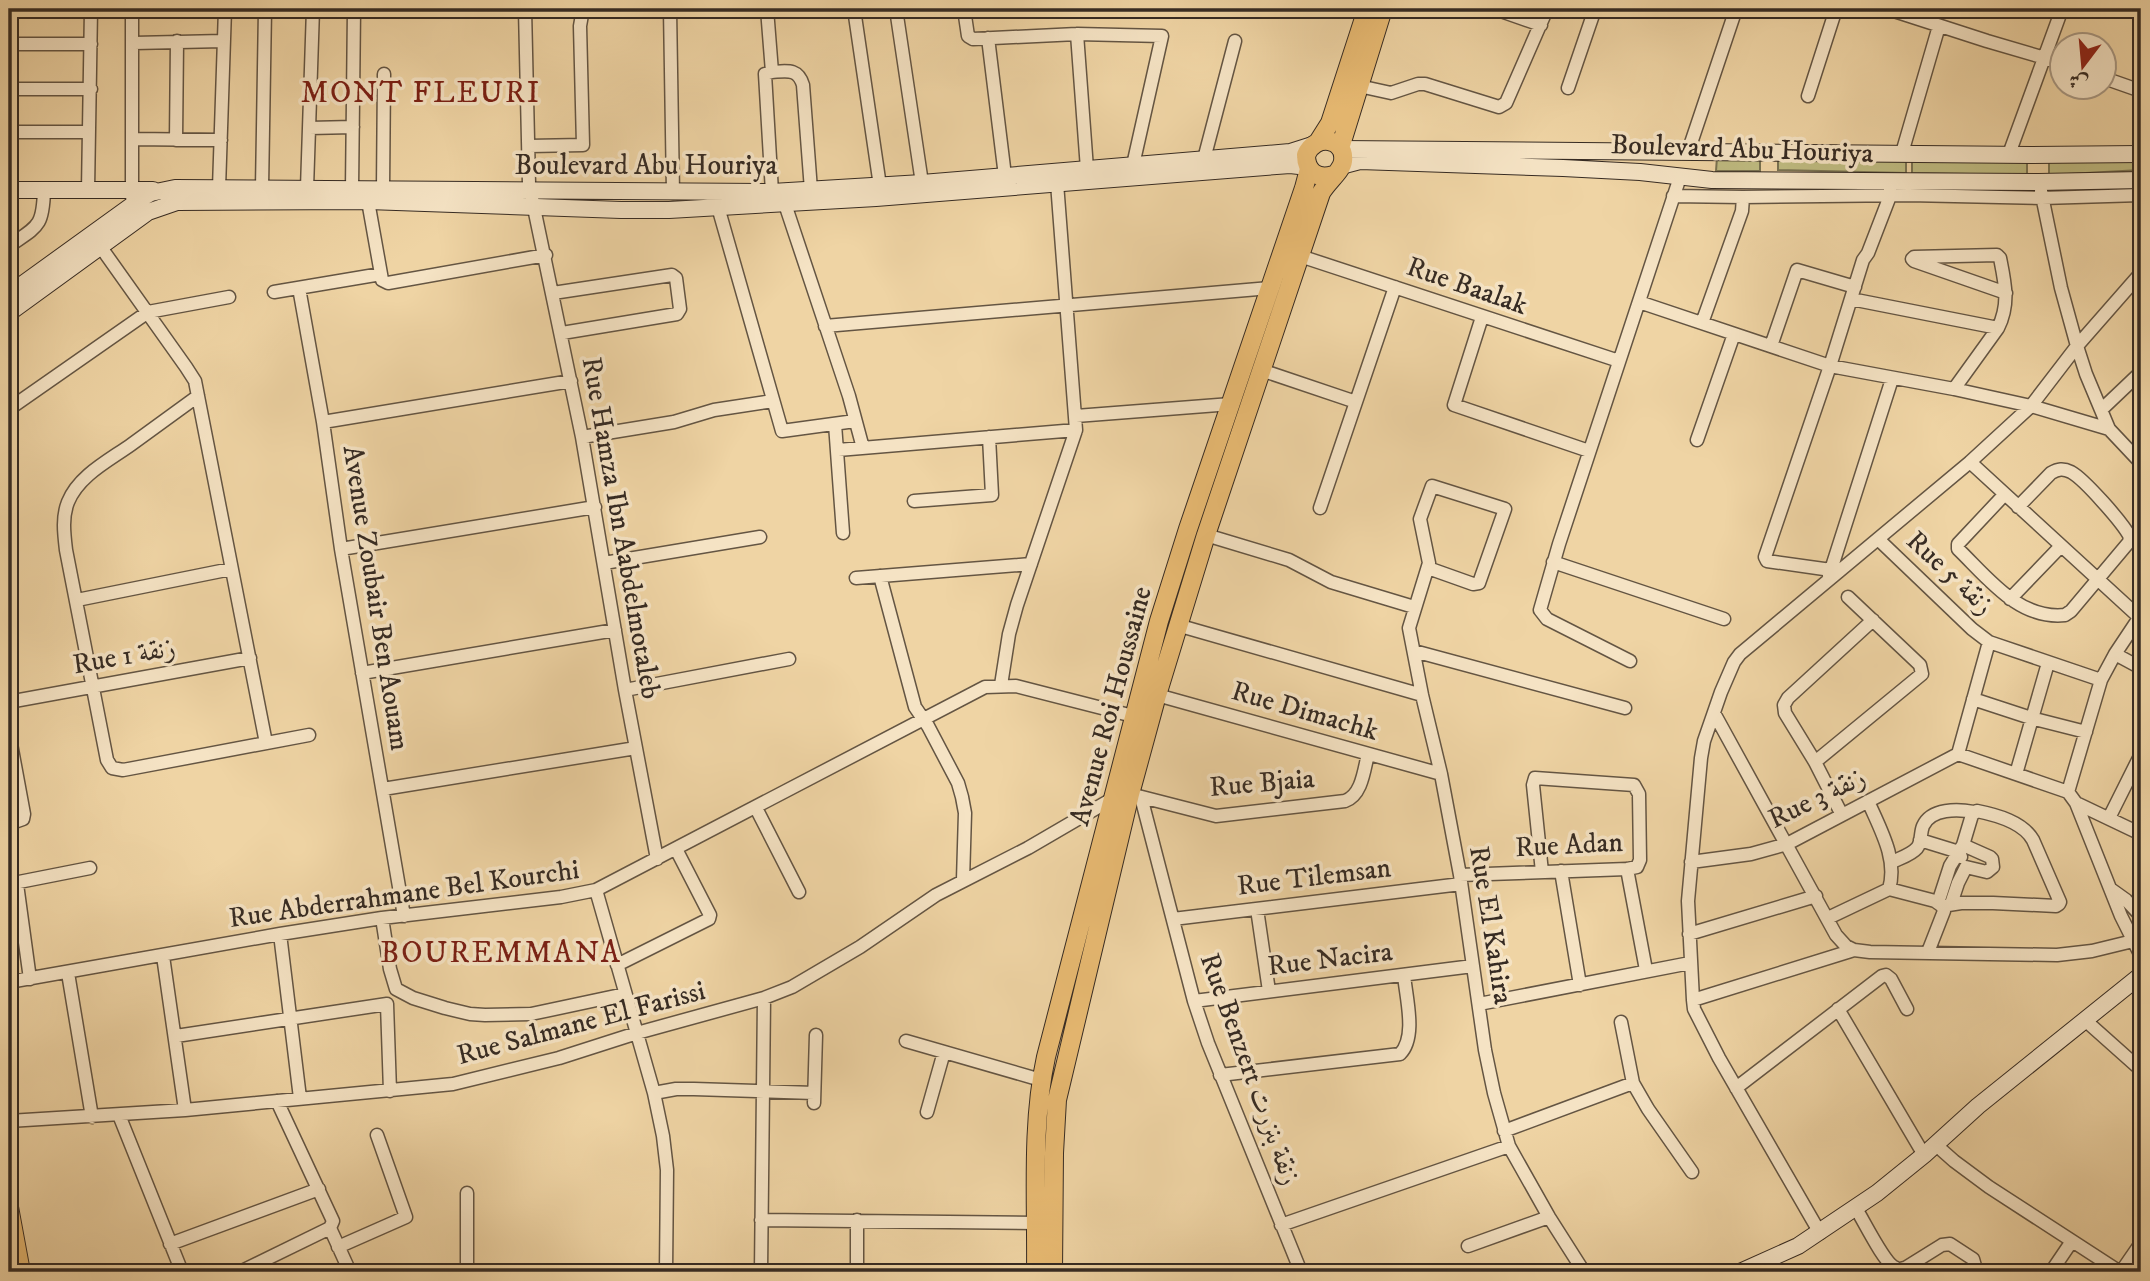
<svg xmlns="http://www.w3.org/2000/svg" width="2150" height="1281" viewBox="0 0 2150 1281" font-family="'IM FELL DW Pica',Amiri,serif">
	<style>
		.green { fill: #bfbb81; stroke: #7a7352; stroke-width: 2 }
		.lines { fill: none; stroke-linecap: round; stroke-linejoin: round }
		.street-casing { stroke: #645543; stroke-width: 15 }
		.secondary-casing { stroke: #362b23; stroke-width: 18 }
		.primary-casing { stroke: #362b23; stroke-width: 20 }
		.street { stroke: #f5e3c4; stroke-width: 12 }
		.secondary { stroke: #f5e3c4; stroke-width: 16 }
		.primary { stroke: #e8ba72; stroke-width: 18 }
		.labels { text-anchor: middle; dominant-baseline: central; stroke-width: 7; stroke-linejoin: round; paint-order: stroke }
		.street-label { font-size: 28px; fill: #362b23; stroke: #f5e3c4 }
		.neighbourhood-label { font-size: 30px; letter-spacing: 2px; fill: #7a1f14; stroke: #f5e3c4 }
	</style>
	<rect width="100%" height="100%" fill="#efd4a4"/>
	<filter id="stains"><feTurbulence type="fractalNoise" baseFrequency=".00286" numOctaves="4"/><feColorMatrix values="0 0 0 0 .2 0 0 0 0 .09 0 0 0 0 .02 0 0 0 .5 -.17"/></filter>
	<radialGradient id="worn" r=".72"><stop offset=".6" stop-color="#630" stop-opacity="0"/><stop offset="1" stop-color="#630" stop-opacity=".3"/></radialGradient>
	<path class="green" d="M1717,157H1760V171H1716Z
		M1778,157L1906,159V173L1778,170Z
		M2141,158V170L2049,175V161Z
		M1912,159L2027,161V175L1912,173Z"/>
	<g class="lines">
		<defs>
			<path id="street" d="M525,9L529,184L582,437L625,690L657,859
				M670,9L673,193
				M767,9L772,72L765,74L772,192
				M854,9L880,186
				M896,9L922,183
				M964,9L968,36L973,39L1077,34L1162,36L1133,165
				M1495,9L1541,25
				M1888,9L1987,41L2062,63
				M1077,34L1087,169
				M988,38L1005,176
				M134,43L223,41
				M9,44H91
				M772,72C787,71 798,68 803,85L811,190
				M2104,78L2141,91
				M1359,86L1391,93L1418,84H1425L1499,107L1506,103L1547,9
				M1568,88L1595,9
				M9,89H91
				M1808,96L1836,9
				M309,128L353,127
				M9,132H89
				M132,139L221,140
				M176,140L177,41
				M529,146L583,145L580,26L583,9
				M1688,152L1736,9
				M1902,153L1939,26
				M2009,154L2062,9
				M1204,159L1235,41
				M219,188L225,9
				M262,188L265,9
				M307,188L313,9
				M352,189L354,9
				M383,189L384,74
				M88,190L91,9
				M2041,191L2061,288L2077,346L2086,374L2109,429
				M1673,196L1743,197L1909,195L2042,198L2141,195
				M132,197V9
				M368,201L381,274
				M785,204L849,396L863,448
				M718,207L782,431L855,421
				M9,246C38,226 43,227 44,190
				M100,246L186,367L195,381L266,743
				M1300,256L1619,361
				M1912,259L1914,257L1997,255L2000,258C2005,283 2010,304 1998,328L1954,389
				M1912,259L1914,261L2006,293
				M299,288L323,422L341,549L404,916
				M274,292L381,274L382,280L388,283L546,255
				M553,293L672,275L676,278L680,309L677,314L562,333
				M1851,299L1998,328
				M1639,302L1830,366L1954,389L2031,406L2109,429L2141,463
				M1482,317L1454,405L1589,451
				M1702,323L1742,211L1743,197
				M825,326L1270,288
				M1771,346L1797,270L1855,287
				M1261,370L1356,402
				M198,396C176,412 154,428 132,444C110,460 79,475 68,502C62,517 64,533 66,550L107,760L112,768L123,770L309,735
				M9,409L148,312L229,297
				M2101,410L2141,372
				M1076,416L1231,404
				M323,422L571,381
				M835,424L843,533
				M582,437L674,422L714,410L773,401
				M1697,440L1734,334
				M838,450L1076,430
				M1970,462L2139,617
				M2004,495L1958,544V549C1988,578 2019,620 2065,615L2071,611L2129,542L2130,537C2123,523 2084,479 2071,472C2063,468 2058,469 2051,473L2018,507
				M914,501L992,495L989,437
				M1320,508L1395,287
				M1206,535L1289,560L1331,582L1414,607
				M1878,539L1972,629L1989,642L2101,680
				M341,549L595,507
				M1553,562L1724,619
				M604,563L760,537
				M1428,568L1473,584L1479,583L1505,509L1432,486L1420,519L1429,563L1409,628L1422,695L1441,774L1460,875L1485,1050L1494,1093L1509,1146L1549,1217L1584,1272
				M1831,570L1767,561L1765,557L1830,366L1863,260L1868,253L1890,196V189
				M880,576L915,707L928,726L958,783L962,797L965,813L963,880
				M1829,576L1892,379
				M856,578L1031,564
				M2010,599L2061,546
				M77,600L231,569
				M1177,625L1422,695
				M1414,651L1625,708
				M2115,654L2141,668
				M1630,661L1547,619L1540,610L1559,544L1680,177
				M362,673L615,630
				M1001,685L1009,634L1017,605L1076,430L1057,183
				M625,690L789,659
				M1157,695L1441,774
				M1973,699L2031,718L2086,732
				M9,706L14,701L250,658
				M1714,713L1836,935L1846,946L1854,950
				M9,733L24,814L23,819L9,824
				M1958,754L2068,792L2076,803L2121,916L2141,956
				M1958,754L1989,642
				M1815,762L1922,674L1920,665L1848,597
				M2016,774L2048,663
				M383,789L636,748
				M2068,792L2101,680L2115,654L2141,615
				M1134,795L1216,816L1345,801C1362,795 1364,770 1368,754
				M1141,797L1194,1001L1208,1043L1301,1272
				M2076,803L2141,834
				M756,808L799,892
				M1842,815L1815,762L1785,713L1784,705L1788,698L1873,620
				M2109,818L2141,754
				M1920,840L1959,852L1961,857
				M1691,862L1751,854L1787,844L1958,754
				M1892,862C1900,858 1911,855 1917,848C1922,842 1920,833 1923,826C1931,808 1958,809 1974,812
				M1627,869L1646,970
				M1561,871L1580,985
				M1460,875L1627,869L1637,867L1640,860L1639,794L1634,785L1535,778L1533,785L1542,872
				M1889,889L1935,901L1942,906L1944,911L1928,952
				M596,890L654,1093L663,1136L667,1170L666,1272
				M2112,890L2126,900L2141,916
				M1938,903L1950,866L1963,845L1972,815L1977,811C1997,815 2023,822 2033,840L2060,902L2059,904L2056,906L1993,903H1961L1942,906
				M1951,904L1958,883L1966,867L1987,872L1993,867L1992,859L1990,857L1963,845
				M1257,909L1269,991
				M382,918L390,969L396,989L413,998L445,1008L470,1014L485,1015L531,1014L625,994
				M1828,918L1889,889C1898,859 1880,829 1868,801
				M1173,919L1461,884
				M280,934L300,1098
				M1689,934L1816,896
				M163,956L185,1110
				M617,965L709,919L710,915L676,849
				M68,973L92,1117
				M30,979L17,884L19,882L90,868
				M9,982L280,934L382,918L561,897L596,890L985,687L1016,686L1133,716
				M1693,1000L1854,950L1870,952L2057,955L2092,951L2133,941
				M1194,1001L1473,966
				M387,1004L390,1091
				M1479,1004L1690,963
				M1838,1009L1924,1155
				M2086,1021L2141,1070
				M1621,1022L1633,1083L1648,1109L1692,1172
				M176,1036L387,1004
				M906,1041L1041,1080
				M1220,1075L1400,1054C1417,1037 1406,998 1404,975
				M1736,1088L1882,976L1886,975L1891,979L1907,1009
				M654,1093L676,1089H694L814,1093
				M277,1101L333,1221L330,1228L350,1272
				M814,1103L816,1035
				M927,1112L944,1052
				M119,1115L182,1272
				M9,1121L185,1110L453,1084L559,1058L637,1033L764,998L792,987L860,947L936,895L1028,848L1112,799
				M1504,1131L1633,1083
				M1936,1145L1954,1161L1989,1187L2120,1272
				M1855,1207C1863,1219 1883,1261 1894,1267C1899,1270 1899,1269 1905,1268L1942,1245L1950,1244L1973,1259L1975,1266L1973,1272
				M761,1220L1037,1223
				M857,1220V1272
				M1281,1225L1509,1146
				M1820,1233L1719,1058L1694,1009L1693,1000L1688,901L1701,758L1704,741L1721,692L1734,662L1740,654L1970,462L2031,406L2077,346L2141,273
				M170,1244L319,1189
				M1468,1246L1549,1217
				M338,1247L406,1217L377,1135
				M240,1272L330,1228
				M467,1272V1193
				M761,1272L764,998
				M2051,1272L2072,1241
				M2121,1272L2141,1243"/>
			<path id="secondary" d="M1340,149L2031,155L2141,154
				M1341,166L1360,161L1563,168L1640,172L1712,180L2039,182L2141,180
				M9,190H153
				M9,294L142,198L151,193L175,188L772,192L922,183L1290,152L1312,145
				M9,313L148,212L177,202L368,201L621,210H669L876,198L1290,165L1308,167
				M1740,1272L1798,1246L1877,1193L1924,1155L1978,1106L2141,975"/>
			<path id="primary" d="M1318,142L1330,123L1367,9
				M1340,148L1383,9
				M9,1207L21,1272
				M1036,1272C1037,1203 1031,1125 1046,1057L1159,621L1188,529L1304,188L1309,169
				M1053,1272L1054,1153L1057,1100L1130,794L1157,695L1206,535L1321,193C1327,182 1342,171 1343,161C1346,138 1315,133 1306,155C1306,171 1317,180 1333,175"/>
		</defs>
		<use href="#street" class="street-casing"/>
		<use href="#secondary" class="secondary-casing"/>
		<use href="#primary" class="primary-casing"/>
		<use href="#street" class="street"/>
		<use href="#secondary" class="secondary"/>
		<use href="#primary" class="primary"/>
	</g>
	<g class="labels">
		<g class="street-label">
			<text transform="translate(1742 149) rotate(2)">Boulevard Abu Houriya</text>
			<text x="646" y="165">Boulevard Abu Houriya</text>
			<text transform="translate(1467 286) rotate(19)">Rue Baalak</text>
			<text transform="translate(621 528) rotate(80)">Rue Hamza Ibn Aabdelmotaleb</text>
			<text transform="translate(1950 573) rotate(43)">Rue 5 زنقة</text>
			<text transform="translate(376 598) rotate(81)">Avenue Zoubair Ben Aouam</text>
			<text transform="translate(124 656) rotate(-10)">Rue 1 زنقة</text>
			<text transform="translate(1111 706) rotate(-75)">Avenue Roi Houssaine</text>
			<text transform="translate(1305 711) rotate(16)">Rue Dimachk</text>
			<text transform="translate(1262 783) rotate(-5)">Rue Bjaia</text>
			<text transform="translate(1817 798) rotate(-26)">Rue 3 زنقة</text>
			<text transform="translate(1569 845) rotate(-3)">Rue Adan</text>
			<text transform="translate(1314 877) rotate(-7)">Rue Tilemsan</text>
			<text transform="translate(404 894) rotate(-8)">Rue Abderrahmane Bel Kourchi</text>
			<text transform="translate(1491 925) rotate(81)">Rue El Kahira</text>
			<text transform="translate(1330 959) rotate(-7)">Rue Nacira</text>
			<text transform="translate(581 1023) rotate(-15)">Rue Salmane El Farissi</text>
			<text transform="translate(1250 1069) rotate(70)">Rue Benzert زنقة بنزرت</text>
		</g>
		<g class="neighbourhood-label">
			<text x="421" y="93">MONT FLEURI</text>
			<text x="501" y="953">BOUREMMANA</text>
		</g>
	</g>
	<rect width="2150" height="1281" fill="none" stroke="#efd4a4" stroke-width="35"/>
	<rect x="10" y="10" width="2129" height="1260" fill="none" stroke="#362b23" stroke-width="3.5"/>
	<rect x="18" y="18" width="2115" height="1246" fill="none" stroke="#362b23" stroke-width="2"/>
	<g transform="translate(2083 66) rotate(196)"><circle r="33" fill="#f5e3c4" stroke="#a99984" stroke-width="2"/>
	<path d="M0-5L12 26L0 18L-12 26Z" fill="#8f2418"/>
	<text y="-10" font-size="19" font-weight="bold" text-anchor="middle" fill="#362b23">ش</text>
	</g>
	<rect width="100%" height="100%" filter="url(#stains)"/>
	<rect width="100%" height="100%" fill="url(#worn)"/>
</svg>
